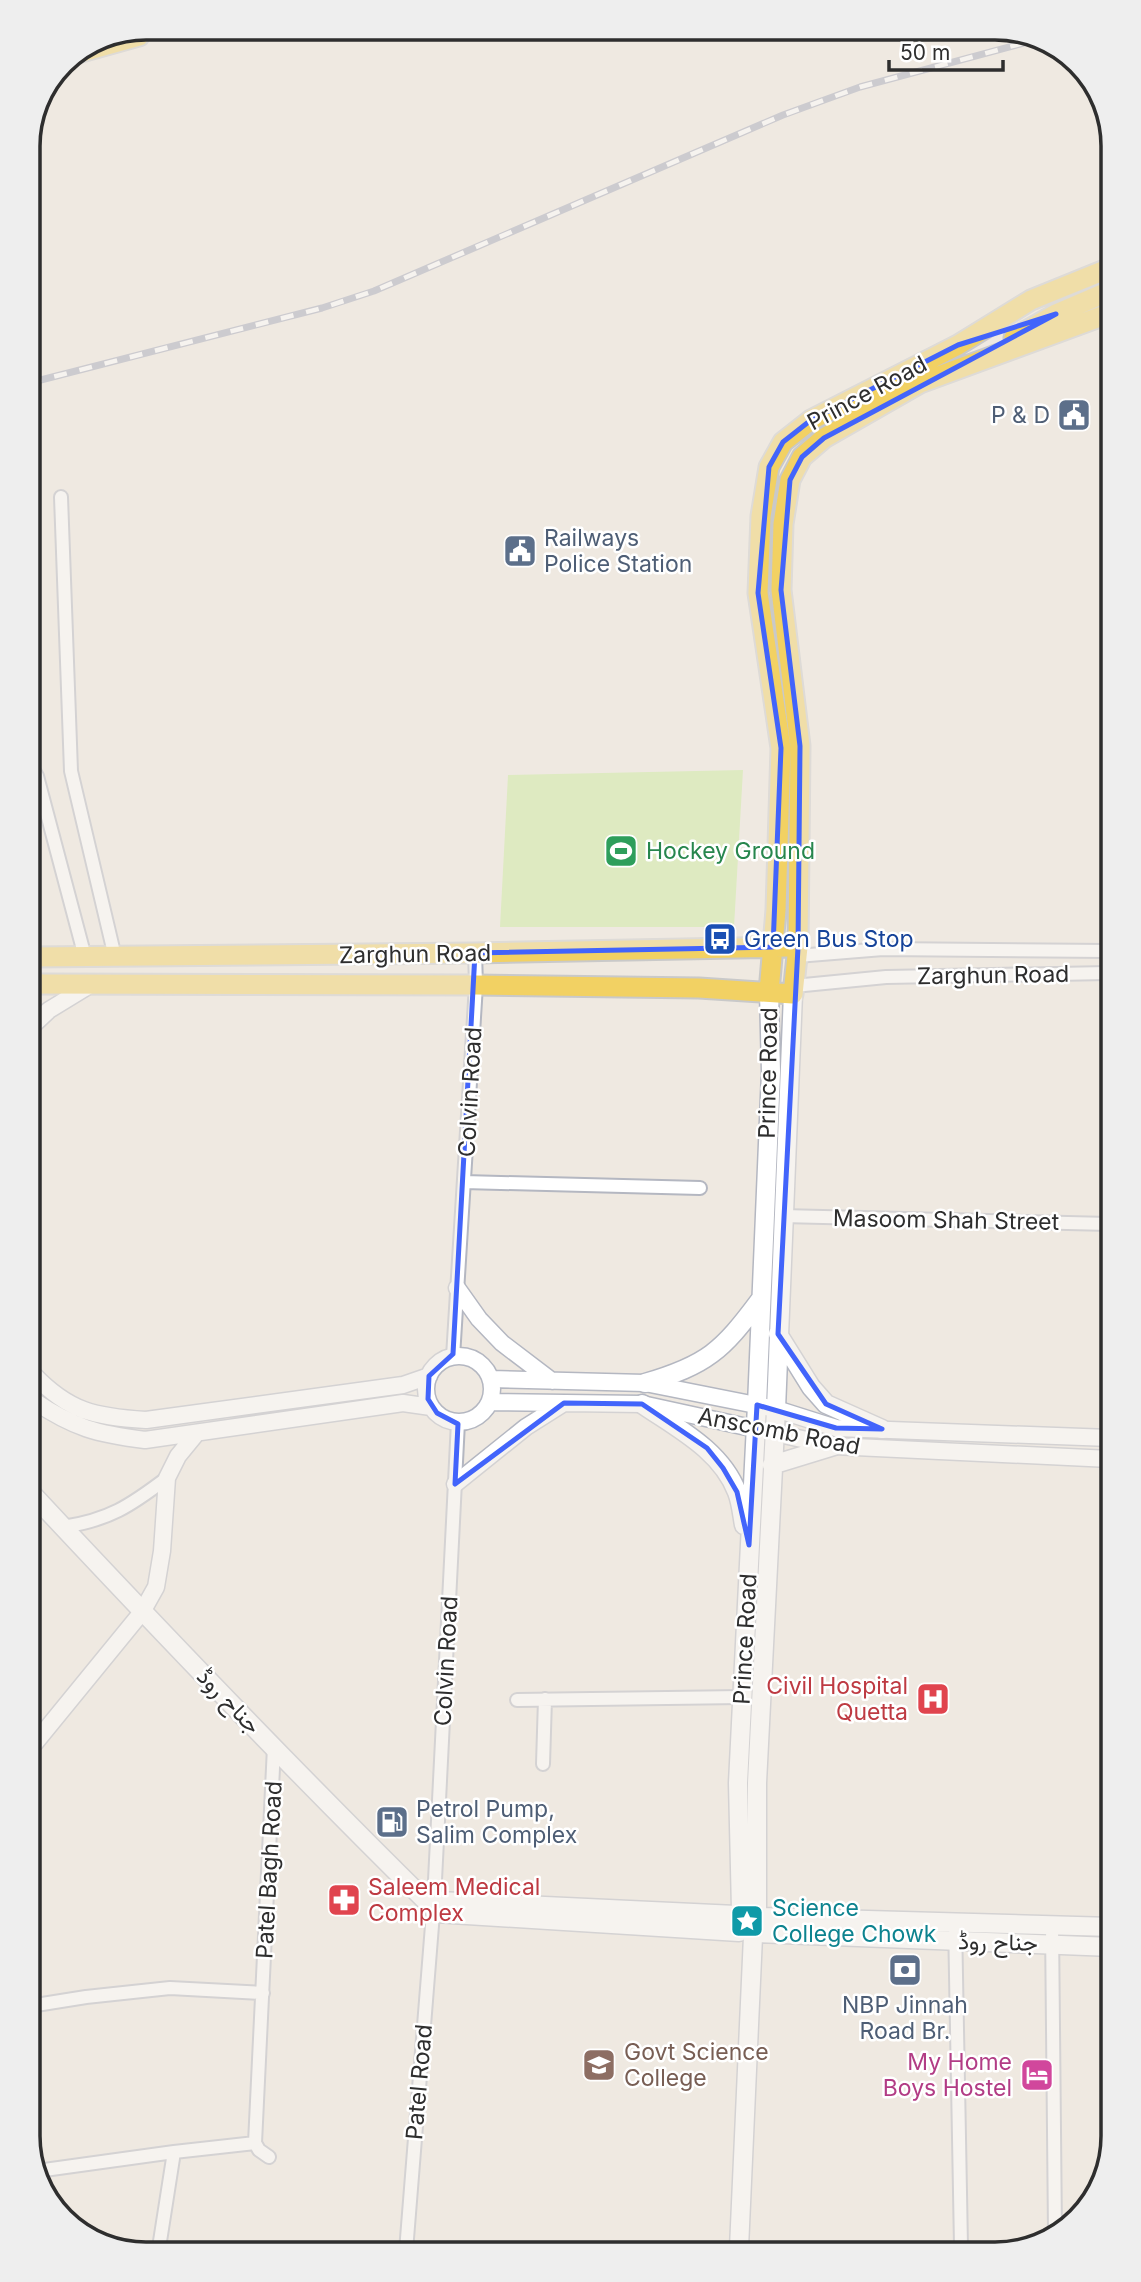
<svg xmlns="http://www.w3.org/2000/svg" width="1141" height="2282" viewBox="0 0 1141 2282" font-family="Inter,Vazirmatn,sans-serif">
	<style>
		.pitch { fill: #c9ec9a }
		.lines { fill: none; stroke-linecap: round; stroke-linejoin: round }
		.minor-casing { stroke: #b4b7c1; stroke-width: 16 }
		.tertiary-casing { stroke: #b4b7c1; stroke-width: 19 }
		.secondary-casing { stroke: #b4b7c1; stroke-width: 21 }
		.primary-casing { stroke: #c9c9c9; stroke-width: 23 }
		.minor { stroke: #fff; stroke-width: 12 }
		.tertiary { stroke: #fff; stroke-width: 16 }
		.secondary { stroke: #fff; stroke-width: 18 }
		.primary { stroke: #f2d163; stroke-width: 19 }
		.rail-casing { stroke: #a3a6b8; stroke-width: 7 }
		.rail { stroke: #fff; stroke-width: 4.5; stroke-dasharray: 13; stroke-linecap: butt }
		.marked { fill: none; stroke: #4264fb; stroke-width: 5; stroke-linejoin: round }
		.labels { text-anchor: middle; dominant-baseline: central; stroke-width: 5; stroke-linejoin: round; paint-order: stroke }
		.street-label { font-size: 23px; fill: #2e2e2e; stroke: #fff }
		.service-label { font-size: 23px; fill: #4e5e75; stroke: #fff; text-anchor: start }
		.leisure-label { font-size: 23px; fill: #27864d; stroke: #fff; text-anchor: start }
		.transit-label { font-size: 23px; fill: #164399; stroke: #fff; text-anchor: start }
		.health-label { font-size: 23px; fill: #be3a42; stroke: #fff; text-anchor: end }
		.culture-label { font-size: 23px; fill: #0d838f; stroke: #fff; text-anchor: start }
		.education-label { font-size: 23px; fill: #785e54; stroke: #fff; text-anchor: start }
		.hotel-label { font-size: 23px; fill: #b23c85; stroke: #fff; text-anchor: end }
		.rim { fill: none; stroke: #2e2e2e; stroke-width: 3.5 }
	</style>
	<rect width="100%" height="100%" fill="#efe9e1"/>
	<path class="pitch" d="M743,770L734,927H500L508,775Z"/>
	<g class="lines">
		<defs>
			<path id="minor" d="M61,497L71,771L115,957
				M31,766L37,776L85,957
				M797,956L883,949L1108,951
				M794,986L886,977L1108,973
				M464,1182L700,1188
				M782,1216L1109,1224
				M453,1357L476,985L475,953
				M63,1527C109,1520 130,1506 167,1478
				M517,1700L742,1697
				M543,1764L545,1699
				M434,1900L458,1422
				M955,1921L961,2246
				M1052,1925L1055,2233
				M36,2005L86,1997L170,1988L263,1993
				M255,2143L259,2150L269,2157
				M37,2171L174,2152
				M406,2251L433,1913
				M158,2254L174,2152L255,2143L274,1747"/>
			<path id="tertiary" d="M32,1026L49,1010L90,985
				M457,1288L479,1319L502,1343L552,1381
				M426 1389a33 33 0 1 1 66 0a33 33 0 1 1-66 0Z
				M33,1374C69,1412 96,1417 146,1420L403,1385L429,1376
				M491,1379L645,1383L776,1409L836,1428L1110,1438
				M34,1401C74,1428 97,1434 145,1440L403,1403L431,1407
				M490,1402L642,1404L834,1446L1110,1459
				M455,1484L526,1427L564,1403
				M35,1743L142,1612L156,1587L162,1551L167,1478L178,1456L196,1434"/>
			<path id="secondary" d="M778,1334L811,1387L826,1404L882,1429
				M645,1383C707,1365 722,1351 760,1300
				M642,1404C677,1428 721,1450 737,1492C741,1502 742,1514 744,1525
				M772,1465L834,1446
				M34,1496C163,1634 293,1770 428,1903
				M438,1901L736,1915
				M741,1910L738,1783L757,1405L771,1072L769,992
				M757,1911V1783L776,1409L793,994
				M435,1913L739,1932
				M762,1917L1112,1927
				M757,1933L1112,1947
				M739,2248L753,1936"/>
			<path id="primary" d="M78,53L139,36
				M1014,338L1056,314L1105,293
				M32,957L475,953L787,947
				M32,984L476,985L699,988L793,994L798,947L800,746L781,590L783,524L790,480L802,457L824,438L920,383L1105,315
				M769,992L776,910L781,748L758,593L761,516L769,467L783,442L811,420L958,345L1031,300L1105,270"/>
		</defs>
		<use href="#minor" class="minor-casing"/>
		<use href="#tertiary" class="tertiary-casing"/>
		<use href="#secondary" class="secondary-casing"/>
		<use href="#primary" class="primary-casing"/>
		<use href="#minor" class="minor"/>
		<use href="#tertiary" class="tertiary"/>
		<use href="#secondary" class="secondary"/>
		<use href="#primary" class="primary"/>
		<defs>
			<path id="rail" d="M29,383L322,308L374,291L783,115L860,87L1035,40"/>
		</defs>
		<use href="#rail" class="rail-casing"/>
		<use href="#rail" class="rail"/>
	</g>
	<path d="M0 0H1141V2282H0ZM1056,314L824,438L802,457L790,480L781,590L800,746L798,947L778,1334L826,1404L882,1429L836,1428L757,1405L749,1545L737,1492L723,1468L707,1448L642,1404L564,1403L455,1484L458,1424L437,1413L428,1399L429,1376L453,1354L475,953L773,947L781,748L758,593L769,467L783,442L811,420L958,345Z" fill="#efe9e1" fill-opacity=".55" fill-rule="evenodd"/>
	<path class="marked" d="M1056,314L824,438L802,457L790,480L781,590L800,746L798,947L778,1334L826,1404L882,1429L836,1428L757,1405L749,1545L737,1492L723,1468L707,1448L642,1404L564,1403L455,1484L458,1424L437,1413L428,1399L429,1376L453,1354L475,953L773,947L781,748L758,593L769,467L783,442L811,420L958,345Z"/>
	<defs>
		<symbol id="civic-square" viewBox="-11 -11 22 22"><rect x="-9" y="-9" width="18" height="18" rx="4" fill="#5c6f8a" stroke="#fff"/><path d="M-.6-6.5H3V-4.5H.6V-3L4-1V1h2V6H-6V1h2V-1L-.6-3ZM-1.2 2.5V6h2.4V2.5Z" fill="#fff"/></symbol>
		<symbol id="stadium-square" viewBox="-11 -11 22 22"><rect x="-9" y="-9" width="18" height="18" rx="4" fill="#2e9e5b" stroke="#fff"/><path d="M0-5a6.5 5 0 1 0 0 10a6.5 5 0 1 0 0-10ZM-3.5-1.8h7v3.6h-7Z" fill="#fff"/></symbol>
		<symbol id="bus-square" viewBox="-11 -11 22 22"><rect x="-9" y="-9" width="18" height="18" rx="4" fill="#1a4fb4" stroke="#fff"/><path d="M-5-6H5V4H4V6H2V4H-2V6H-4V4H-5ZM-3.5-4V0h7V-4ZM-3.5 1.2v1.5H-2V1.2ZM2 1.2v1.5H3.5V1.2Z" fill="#fff"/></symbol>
		<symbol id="hospital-square" viewBox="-11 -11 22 22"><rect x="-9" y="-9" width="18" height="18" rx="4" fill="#e0444e" stroke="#fff"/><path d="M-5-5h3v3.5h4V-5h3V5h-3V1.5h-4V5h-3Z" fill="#fff"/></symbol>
		<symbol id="fuel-square" viewBox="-11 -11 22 22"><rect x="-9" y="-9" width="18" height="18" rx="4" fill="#5c6f8a" stroke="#fff"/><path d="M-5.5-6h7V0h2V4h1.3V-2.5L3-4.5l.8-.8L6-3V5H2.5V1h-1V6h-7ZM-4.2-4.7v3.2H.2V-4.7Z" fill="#fff"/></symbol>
		<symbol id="pharmacy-square" viewBox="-11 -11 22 22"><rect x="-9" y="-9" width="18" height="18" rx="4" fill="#e0444e" stroke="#fff"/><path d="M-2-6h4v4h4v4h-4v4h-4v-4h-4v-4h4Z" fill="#fff"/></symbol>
		<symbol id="sight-square" viewBox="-11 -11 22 22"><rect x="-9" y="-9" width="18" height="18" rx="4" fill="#0f9aa8" stroke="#fff"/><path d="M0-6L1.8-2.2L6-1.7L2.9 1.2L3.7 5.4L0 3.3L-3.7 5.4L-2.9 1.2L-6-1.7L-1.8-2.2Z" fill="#fff"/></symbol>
		<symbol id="bank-square" viewBox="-11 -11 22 22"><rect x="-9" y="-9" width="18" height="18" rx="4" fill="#5c6f8a" stroke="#fff"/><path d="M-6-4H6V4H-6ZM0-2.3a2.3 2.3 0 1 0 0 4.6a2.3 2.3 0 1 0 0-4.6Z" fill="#fff"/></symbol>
		<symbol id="university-square" viewBox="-11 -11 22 22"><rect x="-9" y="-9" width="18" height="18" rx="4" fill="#8d6e63" stroke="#fff"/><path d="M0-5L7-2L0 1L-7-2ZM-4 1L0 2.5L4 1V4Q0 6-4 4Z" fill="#fff"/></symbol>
		<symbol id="hotel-square" viewBox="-11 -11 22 22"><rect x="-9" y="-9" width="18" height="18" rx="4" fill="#d1479c" stroke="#fff"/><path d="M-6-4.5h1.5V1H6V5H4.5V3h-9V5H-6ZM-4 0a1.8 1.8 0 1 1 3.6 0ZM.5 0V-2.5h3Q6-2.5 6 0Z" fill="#fff"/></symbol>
	</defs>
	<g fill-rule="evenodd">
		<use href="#civic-square" x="1055" y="396" width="38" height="38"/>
		<use href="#civic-square" x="501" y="532" width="38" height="38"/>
		<use href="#stadium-square" x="602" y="832" width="38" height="38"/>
		<use href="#bus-square" x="701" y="920" width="38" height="38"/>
		<use href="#hospital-square" x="914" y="1680" width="38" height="38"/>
		<use href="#fuel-square" x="373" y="1803" width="38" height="38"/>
		<use href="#pharmacy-square" x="325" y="1881" width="38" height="38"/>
		<use href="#sight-square" x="728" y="1902" width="38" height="38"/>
		<use href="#bank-square" x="886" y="1951" width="38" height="38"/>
		<use href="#university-square" x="580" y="2046" width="38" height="38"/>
		<use href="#hotel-square" x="1018" y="2056" width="38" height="38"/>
	</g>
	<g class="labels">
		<g class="street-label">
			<text transform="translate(867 393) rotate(-28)">Prince Road</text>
			<text transform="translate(415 954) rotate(-1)">Zarghun Road</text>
			<text transform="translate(993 975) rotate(-1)">Zarghun Road</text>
			<text transform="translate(768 1073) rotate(-89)">Prince Road</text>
			<text transform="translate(470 1092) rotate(-87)">Colvin Road</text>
			<text transform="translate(946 1220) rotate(1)">Masoom Shah Street</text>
			<text transform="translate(779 1431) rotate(11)">Anscomb Road</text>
			<text transform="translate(745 1639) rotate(-87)">Prince Road</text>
			<text transform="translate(446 1661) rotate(-87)">Colvin Road</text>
			<text transform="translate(229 1701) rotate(46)">جناح روڈ</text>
			<text transform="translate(269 1870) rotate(-87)">Patel Bagh Road</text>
			<text transform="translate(998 1942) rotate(1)">جناح روڈ</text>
			<text transform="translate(419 2082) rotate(-85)">Patel Road</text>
		</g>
		<g class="service-label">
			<text x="1050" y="415" text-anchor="end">P &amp; D</text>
			<text x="544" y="538">Railways<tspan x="544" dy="26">Police Station</tspan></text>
			<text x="416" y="1809">Petrol Pump,<tspan x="416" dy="26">Salim Complex</tspan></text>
			<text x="905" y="2005" text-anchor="middle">NBP Jinnah<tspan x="905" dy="26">Road Br.</tspan></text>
		</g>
		<g class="leisure-label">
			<text x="646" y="851">Hockey Ground</text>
		</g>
		<g class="transit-label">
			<text x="744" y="939">Green Bus Stop</text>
		</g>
		<g class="health-label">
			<text x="908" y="1686">Civil Hospital<tspan x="908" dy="26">Quetta</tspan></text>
			<text x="368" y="1887" text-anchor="start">Saleem Medical<tspan x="368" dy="26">Complex</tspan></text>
		</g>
		<g class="culture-label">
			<text x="772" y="1908">Science<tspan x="772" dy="26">College Chowk</tspan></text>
		</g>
		<g class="education-label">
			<text x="624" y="2052">Govt Science<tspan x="624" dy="26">College</tspan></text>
		</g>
		<g class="hotel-label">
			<text x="1012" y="2062">My Home<tspan x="1012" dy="26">Boys Hostel</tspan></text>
		</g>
	</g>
	<path d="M0 0H1141V2282H0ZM146 40H995A106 106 0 0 1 1101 146V2136A106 106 0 0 1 995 2242H146A106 106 0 0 1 40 2136V146A106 106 0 0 1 146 40Z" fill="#eee" fill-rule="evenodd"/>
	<path class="rim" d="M146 40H995A106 106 0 0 1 1101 146V2136A106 106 0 0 1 995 2242H146A106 106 0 0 1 40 2136V146A106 106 0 0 1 146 40Z"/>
	<path d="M889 60v10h114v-10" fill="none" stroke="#2e2e2e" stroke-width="3.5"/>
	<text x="900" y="60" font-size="21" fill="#2e2e2e" stroke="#ffffff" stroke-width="5" paint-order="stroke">50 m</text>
</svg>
